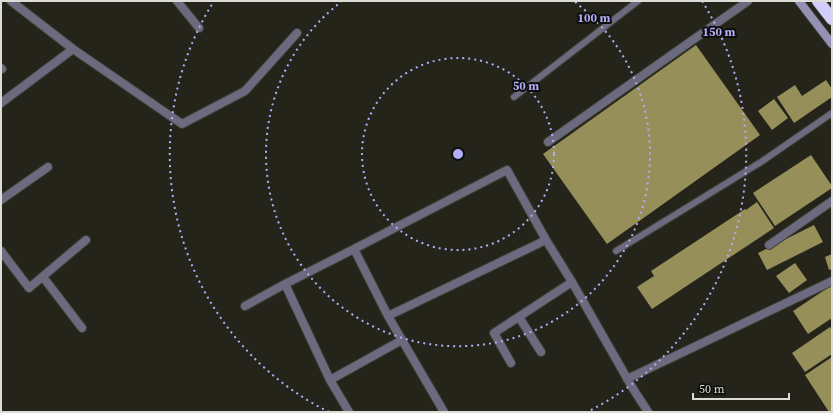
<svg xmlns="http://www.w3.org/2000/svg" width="833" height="413" viewBox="0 0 833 413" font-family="'Source Serif 4',serif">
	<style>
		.building { fill: #968f5a }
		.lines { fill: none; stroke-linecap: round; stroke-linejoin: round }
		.lane-casing { stroke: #3f3e34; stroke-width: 8 }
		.street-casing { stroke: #3f3e34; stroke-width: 10 }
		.secondary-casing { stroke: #3f3e34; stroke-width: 10 }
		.highway-casing { stroke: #3f3e34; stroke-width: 14 }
		.lane { stroke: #6b6a7f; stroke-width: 6 }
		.street { stroke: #6b6a7f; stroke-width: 8 }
		.secondary { stroke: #9392b4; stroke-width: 8 }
		.highway { stroke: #d1cff9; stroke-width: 12 }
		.ring { fill: none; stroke: #b2adf9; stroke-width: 2; stroke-dasharray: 2 4 }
		.centre { fill: #b2adf9; stroke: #0d0d09; stroke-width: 2 }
		.ring-label { font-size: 12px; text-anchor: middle; font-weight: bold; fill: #b2adf9; stroke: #0d0d09; stroke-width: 4; stroke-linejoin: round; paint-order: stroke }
	</style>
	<rect width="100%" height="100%" fill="#25241a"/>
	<path class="building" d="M696,45L760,135L607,244L543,154Z
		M826,80L832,89V97L794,123L777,97L795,85L802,96Z
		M774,99L788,118L772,130L758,111Z
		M811,155L832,186V188L775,226L753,193Z
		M757,202L774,228L652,309L637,287L654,276L651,271L745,209L746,210Z
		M814,225L823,242L767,270L758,253Z
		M832,254V269L829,270L825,257Z
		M795,263L807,280L789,293L776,276Z
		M832,285V318L808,334L793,311Z
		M830,327L832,331V354L805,372L792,353Z
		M832,357V412H829L805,375Z"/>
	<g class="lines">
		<defs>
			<path id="lane" d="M514,97L638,1
				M616,251L761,162L832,113"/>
			<path id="street" d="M177,1L199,28
				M73,49L182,124L245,91L297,33
				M1,68L2,69
				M1,103L73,49L11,1
				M548,142L748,1
				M1,200L48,167
				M546,240L388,316L354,249L507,170L546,240L572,282L632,387L648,412
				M769,245L832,201
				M1,251L29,288L86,240
				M43,277L82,328
				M245,306L285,284
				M388,316L444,412
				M519,317L541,352
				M511,363L494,333L572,282
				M627,379L832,281
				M330,380L285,284L354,249
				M349,412L330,380L402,340"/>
			<path id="secondary" d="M799,1L832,44"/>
			<path id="highway" d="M818,1L832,19"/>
		</defs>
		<use href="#lane" class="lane-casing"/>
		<use href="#street" class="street-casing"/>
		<use href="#secondary" class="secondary-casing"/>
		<use href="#highway" class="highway-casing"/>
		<use href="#lane" class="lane"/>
		<use href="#street" class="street"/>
		<use href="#secondary" class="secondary"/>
		<use href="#highway" class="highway"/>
	</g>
	<g class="ring">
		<circle cx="458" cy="154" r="96"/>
		<path d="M575 2A192 192 0 1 1 341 2"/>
		<path d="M329 412A288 288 0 0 1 214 1M702 1A288 288 0 0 1 587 412"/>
	</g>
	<circle cx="458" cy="154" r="6" class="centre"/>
	<g class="ring-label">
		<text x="594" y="22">100 m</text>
		<text x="719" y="36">150 m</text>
		<text x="526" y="90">50 m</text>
	</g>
	<rect width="833" height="413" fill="none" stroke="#dddcd6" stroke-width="4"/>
	<path d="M693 393v6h96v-6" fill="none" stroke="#dddcd6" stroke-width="2"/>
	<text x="699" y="393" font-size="12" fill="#dddcd6" stroke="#0d0d09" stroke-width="3" paint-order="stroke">50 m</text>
</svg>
